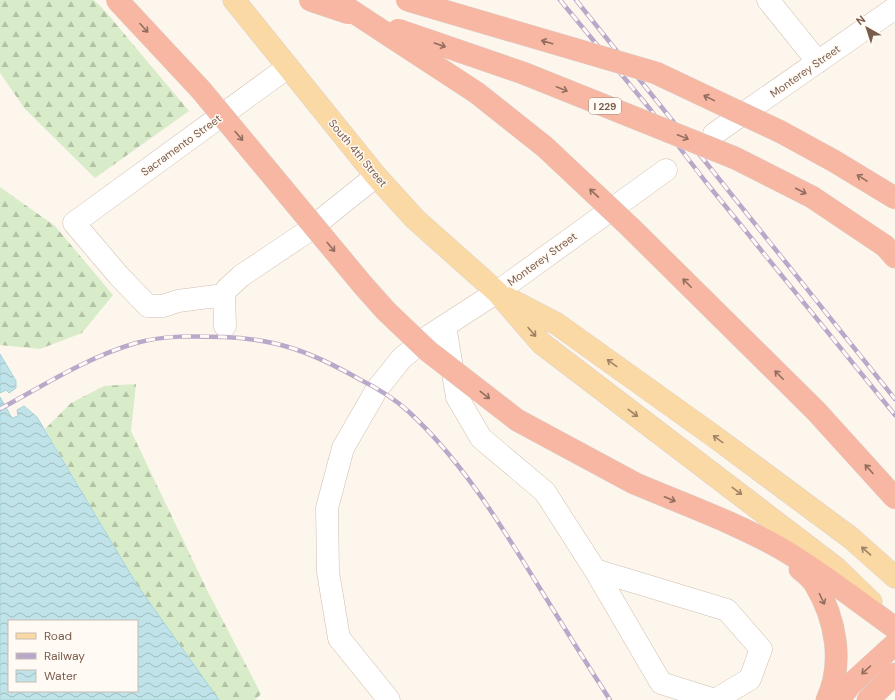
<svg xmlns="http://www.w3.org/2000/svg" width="895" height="700" viewBox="0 0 895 700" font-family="'DM Sans',sans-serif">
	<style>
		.forest { fill: url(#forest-firs) }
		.water { fill: url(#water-waves); stroke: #a5d3da; fill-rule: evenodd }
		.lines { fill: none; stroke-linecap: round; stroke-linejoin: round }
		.minor-casing { stroke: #d1beb0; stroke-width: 23 }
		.major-casing { stroke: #dad1cd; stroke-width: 23 }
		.highway-casing { stroke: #dad1cd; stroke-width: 23 }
		.minor { stroke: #fff; stroke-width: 22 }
		.major { stroke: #fbd9a5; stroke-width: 22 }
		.highway { stroke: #f7b7a3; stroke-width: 22 }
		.rail-casing { stroke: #b9a8c9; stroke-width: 4.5 }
		.rail { stroke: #fffaf3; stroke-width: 3; stroke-dasharray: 9; stroke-linecap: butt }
		.highway-bridge-casing { stroke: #dad1cd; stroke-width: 23; stroke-linecap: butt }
		.highway-bridge { stroke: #f7b7a3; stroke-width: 22 }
		.oneway { stroke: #936e5e }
		.oneway2 { stroke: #a18267 }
		.labels { text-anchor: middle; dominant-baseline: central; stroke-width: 3; stroke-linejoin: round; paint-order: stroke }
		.shield { fill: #fffaf3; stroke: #a28b7f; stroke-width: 1 }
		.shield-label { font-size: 10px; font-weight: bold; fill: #7a5c4d }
		.street-label { font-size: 11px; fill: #7a5c4d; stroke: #fffaf3 }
	</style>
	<defs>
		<pattern id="forest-firs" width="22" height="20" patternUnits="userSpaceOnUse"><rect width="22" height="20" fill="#d8ecc9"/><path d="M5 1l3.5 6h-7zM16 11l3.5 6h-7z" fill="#b4c2a5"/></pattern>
		<pattern id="water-waves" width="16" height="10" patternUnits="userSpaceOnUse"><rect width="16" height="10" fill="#bfe3e8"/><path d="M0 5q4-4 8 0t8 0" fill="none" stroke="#a0bbbe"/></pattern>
	</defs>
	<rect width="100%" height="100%" fill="#fdf6ec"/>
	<path class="forest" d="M0,0H94L105,11L189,111L95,178L25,109L0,73Z
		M0,187L55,226L113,295L82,333L40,349L0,345Z
		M136,384L131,431L206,588L261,694L255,700H219L137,585L45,429L71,403L104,386Z"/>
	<path class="water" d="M0,354L16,381V388L9,393L6,390L0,393Z
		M0,397L12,418L18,416L17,410L24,406L37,417L137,585L219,700H0ZM9,621H137V691H9Z"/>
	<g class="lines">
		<defs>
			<path id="minor" d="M768,0L818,62
				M714,134L895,8
				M224,295L178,301L163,306H148L119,276L74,223L288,67
				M225,326L224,295L227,289L241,276L305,233L376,176
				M445,326L457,397L481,438L545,492L595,570L661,683L715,700L750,679L761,649L727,610L595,570
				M389,700L339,638L328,572L327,508L343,448L377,389L402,358L426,338L497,292L666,170"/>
			<path id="major" d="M234,0L376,176L415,219L497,292L541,343L836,568L871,602
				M507,298L557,324L715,437L851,538L895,577"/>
			<path id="highway" d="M885,246L895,257
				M634,483C683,504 734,522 780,548C820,571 857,601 895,628
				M800,569C805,573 811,578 815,584C836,619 844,663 827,700
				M839,700L850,685L895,644
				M868,700L895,674"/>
		</defs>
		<use href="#minor" class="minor-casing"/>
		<use href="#major" class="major-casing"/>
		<use href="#highway" class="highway-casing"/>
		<use href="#minor" class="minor"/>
		<use href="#major" class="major"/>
		<use href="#highway" class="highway"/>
		<defs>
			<path id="rail" d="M560,0L650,109L705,181L895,415
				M576,0L895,399
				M0,409C44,385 88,357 136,343C165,335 195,336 224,337C278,339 313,353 359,379C377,388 395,399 409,412C461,460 499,522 536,582C560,621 585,661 610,700"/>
		</defs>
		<use href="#rail" class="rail-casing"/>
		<use href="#rail" class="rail"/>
		<defs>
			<path id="highway-bridge" d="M117,0L201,90L362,284L386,311L428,351L517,420L634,483
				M310,0L349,13
				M335,0L477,93L545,147L630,227L816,411L895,498
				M407,0L656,73L781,132L834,161L895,198
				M398,30L523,73L735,158L812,197L885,246"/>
		</defs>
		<use href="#highway-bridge" class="highway-bridge-casing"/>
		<use href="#highway-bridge" class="highway-bridge"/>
	</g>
	<defs><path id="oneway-shaft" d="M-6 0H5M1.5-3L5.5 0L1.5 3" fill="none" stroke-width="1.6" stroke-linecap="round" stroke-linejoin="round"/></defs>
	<g class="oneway">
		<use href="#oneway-shaft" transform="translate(144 28) rotate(48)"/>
		<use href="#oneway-shaft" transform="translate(547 42) rotate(-164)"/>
		<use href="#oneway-shaft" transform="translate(440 45) rotate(19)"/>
		<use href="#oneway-shaft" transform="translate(562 89) rotate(22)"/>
		<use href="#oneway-shaft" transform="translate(709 98) rotate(-154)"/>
		<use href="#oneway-shaft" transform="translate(239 136) rotate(50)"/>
		<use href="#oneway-shaft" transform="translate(683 137) rotate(22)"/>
		<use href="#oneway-shaft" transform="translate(862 178) rotate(-148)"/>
		<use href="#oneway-shaft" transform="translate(801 191) rotate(27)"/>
		<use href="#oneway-shaft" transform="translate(594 193) rotate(-137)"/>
		<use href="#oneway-shaft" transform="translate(331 247) rotate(50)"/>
		<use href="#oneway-shaft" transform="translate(687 283) rotate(-135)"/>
		<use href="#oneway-shaft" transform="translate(779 375) rotate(-135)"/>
		<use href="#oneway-shaft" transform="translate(485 395) rotate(38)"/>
		<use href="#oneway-shaft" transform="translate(869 469) rotate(-132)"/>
		<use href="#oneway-shaft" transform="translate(670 499) rotate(23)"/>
		<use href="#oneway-shaft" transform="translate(822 599) rotate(64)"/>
		<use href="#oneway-shaft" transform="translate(866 670) rotate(138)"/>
	</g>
	<g class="oneway2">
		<use href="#oneway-shaft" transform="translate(532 332) rotate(49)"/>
		<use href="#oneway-shaft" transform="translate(612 363) rotate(-144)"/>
		<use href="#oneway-shaft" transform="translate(633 413) rotate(37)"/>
		<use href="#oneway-shaft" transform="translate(718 439) rotate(-144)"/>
		<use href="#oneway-shaft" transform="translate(737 491) rotate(37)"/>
		<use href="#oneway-shaft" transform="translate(866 551) rotate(-139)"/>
	</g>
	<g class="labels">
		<rect class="shield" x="589" y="98" width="32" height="16" rx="3"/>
		<g class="shield-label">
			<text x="605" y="106">I 229</text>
		</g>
		<g class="street-label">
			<text transform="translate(805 71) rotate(-35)">Monterey Street</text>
			<text transform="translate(181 145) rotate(-36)">Sacramento Street</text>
			<text transform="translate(358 153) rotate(50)">South 4th Street</text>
			<text transform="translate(542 259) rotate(-36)">Monterey Street</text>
		</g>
	</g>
	<rect x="8" y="620" width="130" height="72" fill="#fffaf3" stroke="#cabbb1"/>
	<rect x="16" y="633" width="20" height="6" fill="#fbd9a5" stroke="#cabbb1"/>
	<text x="44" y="640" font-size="12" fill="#7a5c4d">Road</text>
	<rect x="16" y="653" width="20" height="6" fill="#b9a8c9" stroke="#cabbb1"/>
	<text x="44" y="660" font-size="12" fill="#7a5c4d">Railway</text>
	<rect x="16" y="670" width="20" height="12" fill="url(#water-waves)" stroke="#cabbb1"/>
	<text x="44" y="680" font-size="12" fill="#7a5c4d">Water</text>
	<g transform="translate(867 28) rotate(321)" stroke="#fffaf3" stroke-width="3" paint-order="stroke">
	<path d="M0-3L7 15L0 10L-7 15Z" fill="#7a5c4d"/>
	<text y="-6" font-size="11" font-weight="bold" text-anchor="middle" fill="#7a5c4d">N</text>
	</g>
</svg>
